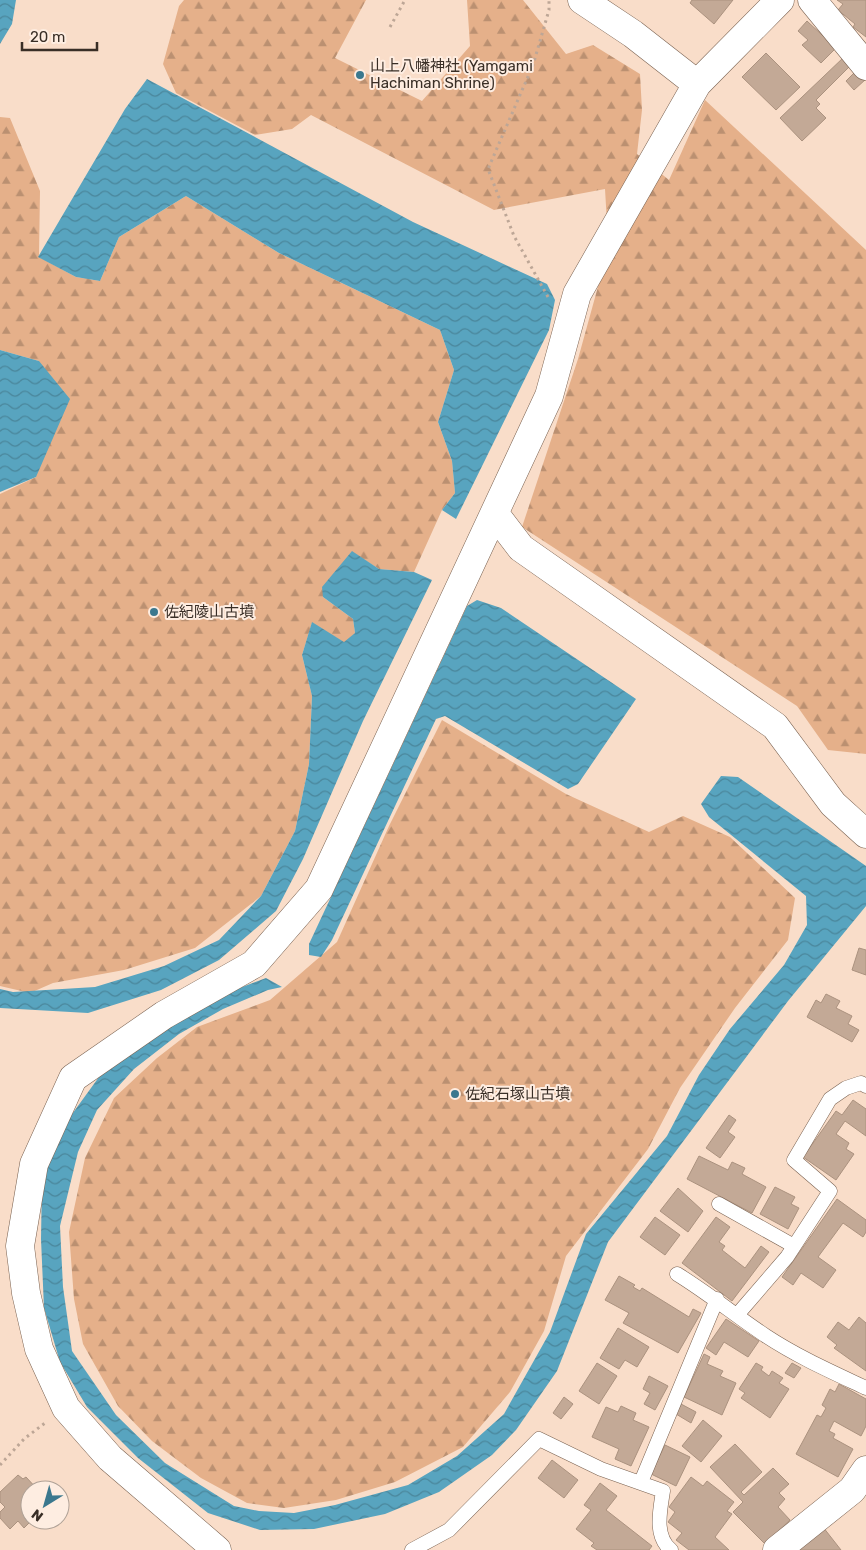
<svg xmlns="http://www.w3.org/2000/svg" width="866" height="1550" viewBox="0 0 866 1550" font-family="Rubik,'Noto Sans JP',sans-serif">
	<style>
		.forest { fill: url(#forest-firs) }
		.water { fill: url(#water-waves) }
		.building { fill: #c3a996; stroke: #ab927f }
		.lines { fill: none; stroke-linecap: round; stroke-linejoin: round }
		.service-casing { stroke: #7a6251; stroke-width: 15 }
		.minor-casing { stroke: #7a6251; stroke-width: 29 }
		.secondary-casing { stroke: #7a6251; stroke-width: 29 }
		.path { stroke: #bda696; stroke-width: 3; stroke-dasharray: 2.5 4; stroke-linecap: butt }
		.service { stroke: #fff; stroke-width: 14 }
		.minor { stroke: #fff; stroke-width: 28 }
		.secondary { stroke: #fff; stroke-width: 28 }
		.poi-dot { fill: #3b788e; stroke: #feede1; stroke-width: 2 }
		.labels { text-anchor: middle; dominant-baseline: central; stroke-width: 4; stroke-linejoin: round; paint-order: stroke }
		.poi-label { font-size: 15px; fill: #392e26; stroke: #feede1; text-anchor: start }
	</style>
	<defs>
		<pattern id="forest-firs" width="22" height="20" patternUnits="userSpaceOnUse" patternTransform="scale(1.25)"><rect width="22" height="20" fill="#e5b08a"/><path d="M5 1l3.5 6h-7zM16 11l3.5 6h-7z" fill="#bb9071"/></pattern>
		<pattern id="water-waves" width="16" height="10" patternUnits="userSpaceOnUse" patternTransform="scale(1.25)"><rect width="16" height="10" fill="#58a4bf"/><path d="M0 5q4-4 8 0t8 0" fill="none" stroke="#4a869b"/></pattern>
	</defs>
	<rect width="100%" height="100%" fill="#f9ddc9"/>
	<path class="forest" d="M184,0H366L335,58L422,101L470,46L467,0H523L566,54L593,45L640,74L642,110L637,154L669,180L705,100L866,250V754L828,750L797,706L522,527L578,359L599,283L608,240L605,189L494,210L311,115L292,129L255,135L176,93L163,64L179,6Z
		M0,117L10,118L40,191L39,257L76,277L100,281L119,237L186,196L279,253L440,330L454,370L438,422L452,461L455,493L442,510L414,572L379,569L352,552L323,597L353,619L355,633L345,643L312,623L302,655L312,696L309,764L295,831L261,896L195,948L124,970L53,983L30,993L0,986V494L36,477L39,361L0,350Z
		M442,720L566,794L649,832L683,816L730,837L795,898L788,940L735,1008L680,1088L648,1149L566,1256L544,1331L510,1392L463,1447L395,1482L336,1500L284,1508L247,1503L201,1478L152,1441L118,1406L83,1344L74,1299L69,1232L85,1158L114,1098L157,1058L197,1027L270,1000L337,942L389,826Z"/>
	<path class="water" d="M0,0H16L12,24L0,44Z
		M147,79L413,222L547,284L555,300L549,330L456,519L442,510L455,493L452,461L438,422L454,370L440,330L279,253L186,196L119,237L100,281L76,277L38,257L125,109Z
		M0,350L39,361L70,399L36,477L0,492Z
		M352,551L379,569L414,572L432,580L363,721L303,859L276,911L219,960L161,990L88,1013L0,1008V989L13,992L95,987L164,966L219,940L261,896L295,831L309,764L312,696L302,655L312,622L344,642L355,633L353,619L323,597L322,587Z
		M477,600L501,608L636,699L578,784L568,789L445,716L436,719L332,940L321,957L309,955V944L467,606Z
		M721,776L738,777L866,866V906L788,1001L608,1242L557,1371L516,1430L492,1455L439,1492L385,1514L314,1529L260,1530L208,1513L138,1458L87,1407L60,1362L44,1308L41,1239L42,1179L67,1121L99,1077L144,1038L200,1003L266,978L282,987L268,990L223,1009L179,1034L134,1069L97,1110L78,1152L60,1226L63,1287L72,1351L116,1415L165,1463L234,1506L259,1511L294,1513L335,1505L408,1485L457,1456L504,1414L550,1332L586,1234L667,1136L699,1075L730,1029L784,965L807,925L806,896L709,817L701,804Z"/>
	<path class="building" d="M692,0H733L714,24L690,3Z
		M837,0H866V37L853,27L855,24L838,10L843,4Z
		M807,21L836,48L821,63L802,45L808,40L798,31Z
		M766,53L800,87L776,110L742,77Z
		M844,57L851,65L816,100L820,104L816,108L826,118L802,141L780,118Z
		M857,70L866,79L854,90L846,81Z
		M859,948L866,950V975L852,970Z
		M826,994L840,1001L836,1008L852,1016L848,1024L859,1030L852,1042L807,1017L816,1000L821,1003Z
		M853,1100L866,1109V1136L845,1121L836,1134L849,1143L846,1149L854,1154L836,1180L803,1157L836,1111L842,1115Z
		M729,1115L736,1120L728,1132L735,1137L720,1158L706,1148Z
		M699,1156L728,1170L732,1162L745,1168L742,1174L766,1187L752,1213L687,1179Z
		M775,1187L795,1197L791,1204L799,1208L788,1229L760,1214Z
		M678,1188L703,1211L688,1232L660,1211Z
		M837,1199L866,1220V1232L863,1237L843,1223L818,1257L836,1270L823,1288L801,1273L793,1285L782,1277Z
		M655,1217L680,1235L665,1255L640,1237Z
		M716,1217L730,1227L719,1242L725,1246L722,1250L745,1268L761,1246L769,1252L732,1301L682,1263Z
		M619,1276L635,1285L633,1287L640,1291L642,1288L689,1317L693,1309L701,1313L678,1353L623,1323L629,1313L605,1300Z
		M859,1317L866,1323V1371L834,1348L837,1345L827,1337L838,1322L849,1330Z
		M726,1319L759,1341L748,1357L724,1342L716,1355L706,1348Z
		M618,1328L649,1347L637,1367L625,1360L619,1369L600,1358Z
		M704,1354L710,1357L707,1364L723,1371L720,1376L736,1383L722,1415L684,1397Z
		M597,1363L617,1376L599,1404L579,1391Z
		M756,1363L763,1367L761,1370L769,1376L772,1371L783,1378L779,1383L789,1389L770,1418L741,1398L745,1393L739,1389Z
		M792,1363L801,1368L794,1378L785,1373Z
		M649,1376L668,1386L655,1410L644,1404L650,1393L643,1389Z
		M839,1384L866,1399V1426L861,1436L834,1421L829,1431L835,1434L833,1438L853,1449L838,1477L796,1454L817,1415L821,1417L826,1408L822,1405L830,1389L835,1392Z
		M564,1397L573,1404L561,1419L553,1413Z
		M681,1404L696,1412L691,1423L676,1414Z
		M621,1406L636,1413L633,1420L649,1427L631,1466L615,1459L619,1449L592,1437L606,1407L618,1412Z
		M703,1420L722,1436L701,1462L682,1446Z
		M735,1444L762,1472L741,1492L744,1495L773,1468L789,1484L779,1493L785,1499L778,1507L790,1520L765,1544L733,1512L743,1502L710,1467Z
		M665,1445L690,1457L676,1486L651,1474Z
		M552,1460L578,1480L564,1498L538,1478Z
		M18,1475L23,1479L26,1477L38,1490H30V1520H32L24,1528L18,1521L10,1529L0,1518V1512L5,1507L0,1502V1492Z
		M691,1477L703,1486L707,1481L734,1502L727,1511L732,1514L715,1537L729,1550H689L676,1540L682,1533L668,1522L675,1512L669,1507Z
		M600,1483L617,1496L606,1510L652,1546L649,1550H597L591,1546L594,1543L576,1529L591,1510L584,1505Z
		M823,1527L841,1550H793Z"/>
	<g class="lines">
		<defs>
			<path id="service" d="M719,1204L794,1246
				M677,1274C708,1293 736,1316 766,1336C798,1357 832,1372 866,1388
				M737,1315L787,1257L830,1191L794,1160L830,1099L846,1088L861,1083L866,1086
				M641,1482L717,1299
				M412,1550L449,1530L539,1439L601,1469L663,1491C660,1511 654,1536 671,1550"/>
			<path id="minor" d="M582,0L633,34L697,84
				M812,0L866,66
				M495,514L521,548L775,726L833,804L866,834
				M217,1550L110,1458L66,1408L39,1349L26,1293L20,1246L34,1164L73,1078L164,1015L254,964L319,889L549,396L577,294L697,84L780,0"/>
			<path id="secondary" d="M777,1550L852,1490L866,1470"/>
		</defs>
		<use href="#service" class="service-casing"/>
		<use href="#minor" class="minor-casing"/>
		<use href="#secondary" class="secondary-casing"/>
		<path class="path" d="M390,27L405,0
			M548,297L514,236L488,169L533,65L549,10V0
			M0,1465L24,1439L45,1423"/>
		<use href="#service" class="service"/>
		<use href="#minor" class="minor"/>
		<use href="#secondary" class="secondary"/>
	</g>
	<g class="poi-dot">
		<circle cx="360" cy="75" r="5"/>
		<circle cx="154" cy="612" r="5"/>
		<circle cx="455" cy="1094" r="5"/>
	</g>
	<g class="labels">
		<g class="poi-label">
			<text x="370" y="66">山上八幡神社 (Yamgami<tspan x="370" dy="17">Hachiman Shrine)</tspan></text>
			<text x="164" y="612">佐紀陵山古墳</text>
			<text x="465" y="1094">佐紀石塚山古墳</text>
		</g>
	</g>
	<g transform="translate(45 1505) rotate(217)"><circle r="24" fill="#feede1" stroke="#afa196"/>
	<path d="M0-4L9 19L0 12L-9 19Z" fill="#3b788e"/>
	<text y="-8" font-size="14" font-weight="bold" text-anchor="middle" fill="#392e26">N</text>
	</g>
	<path d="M22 42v8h75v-8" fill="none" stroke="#392e26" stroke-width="2.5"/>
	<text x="30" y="42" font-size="15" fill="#392e26" stroke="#feede1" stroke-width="4" paint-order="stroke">20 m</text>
</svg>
